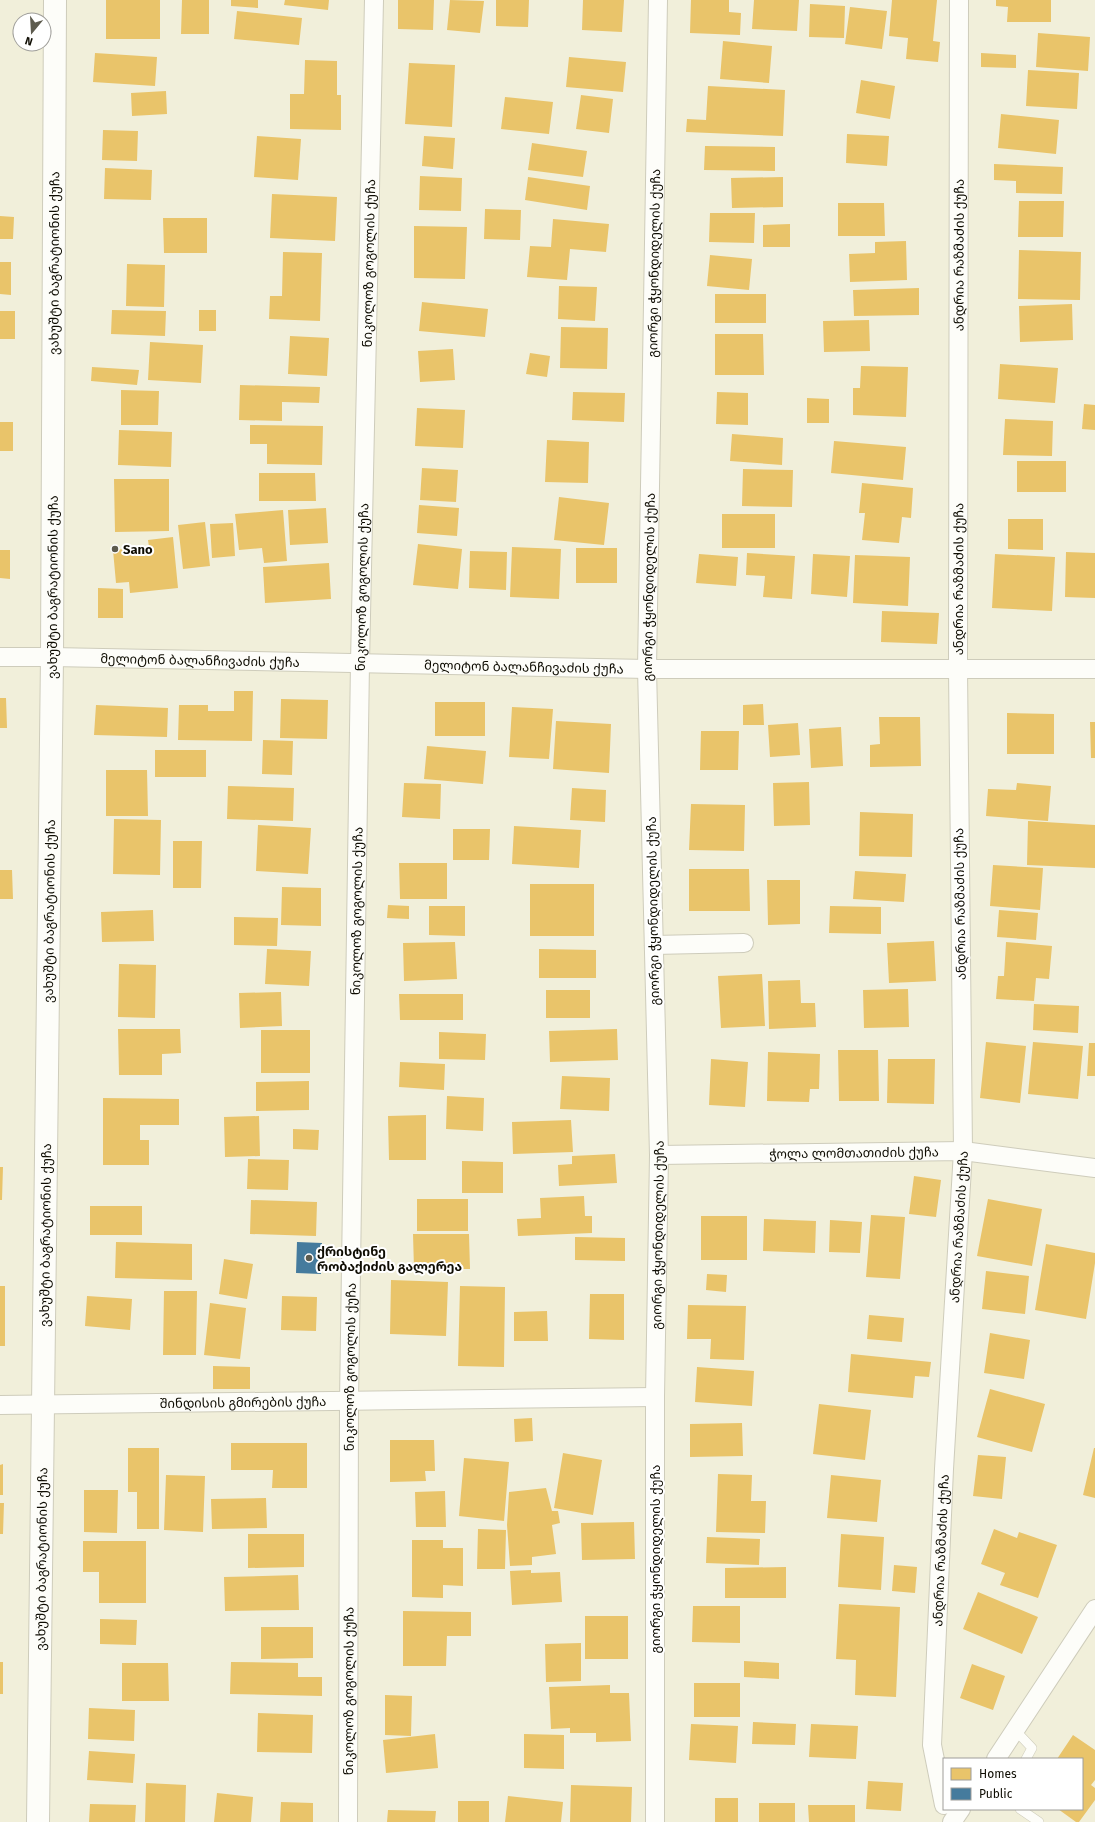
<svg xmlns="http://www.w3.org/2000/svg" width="1095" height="1822" viewBox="0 0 1095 1822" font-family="'Fira Sans','Noto Sans Georgian',sans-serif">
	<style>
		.homes { fill: #e9c46a }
		.public { fill: #457b9d }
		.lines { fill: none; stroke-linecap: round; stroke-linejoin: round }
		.lane-casing { stroke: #ceccbb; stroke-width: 10 }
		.street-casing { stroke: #ceccbb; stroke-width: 20 }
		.secondary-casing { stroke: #ceccbb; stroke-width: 24 }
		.lane { stroke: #fdfdf9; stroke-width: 9 }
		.street { stroke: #fdfdf9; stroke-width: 18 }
		.secondary { stroke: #fdfdf9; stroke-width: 22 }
		.poi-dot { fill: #5d5b4e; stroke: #fff; stroke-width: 1.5 }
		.labels { text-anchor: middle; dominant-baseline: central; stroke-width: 4; stroke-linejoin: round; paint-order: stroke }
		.street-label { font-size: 13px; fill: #0e0c02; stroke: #fff }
		.poi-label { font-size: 13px; font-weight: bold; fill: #0e0c02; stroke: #fff; text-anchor: start }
	</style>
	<rect width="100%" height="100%" fill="#f1efda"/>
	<path class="homes" d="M106,0H160V39H106Z
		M182,0H209V34H181Z
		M231,0H258V8L231,6Z
		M285,0H329L328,10L284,5Z
		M398,0H434L433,30L398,29Z
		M450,0L484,1L480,33L447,30Z
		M496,0H529L528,27L496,26Z
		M583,0H624L622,32L582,30Z
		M691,0H729V12L741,13L740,35L690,33Z
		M754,0H799L797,31L752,29Z
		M892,0H937L933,41L940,42L938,62L906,59L908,38L889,36Z
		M996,0H1051V22H1007L1008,7L996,6Z
		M810,4L845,6L844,38L809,37Z
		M850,7L887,11L882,49L845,44Z
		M237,11L302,18L299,45L234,39Z
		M1038,33L1090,37L1088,71L1036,67Z
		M723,41L772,46L769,83L720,79Z
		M95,53L157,57L155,86L93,82Z
		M981,53L1016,55V68L981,67Z
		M569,57L626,62L623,92L566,87Z
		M305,60L337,61V95H341V130L290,129V94H304Z
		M409,63L455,65L452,127L405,124Z
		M1028,70L1079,73L1077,109L1026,106Z
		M861,80L895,86L890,119L856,113Z
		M708,86L785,90L783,136L686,132L687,119L706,120Z
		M166,91L167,114L132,116L131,93Z
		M581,95L613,99L609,133L576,129Z
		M505,97L553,102L549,134L501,129Z
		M1001,114L1059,120L1056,154L998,148Z
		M103,130L138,131L137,161L102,160Z
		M847,134L889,136L887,166L846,163Z
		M257,136L301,139L298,180L254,177Z
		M424,136L455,138L453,169L422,166Z
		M532,143L587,151L583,177L528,170Z
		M705,146L775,147V171L704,170Z
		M994,164L1063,167L1062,194L1016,193V181L994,180Z
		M105,168L152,170L151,200L104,199Z
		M420,176L462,178L461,211L419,210Z
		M528,177L590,186L587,210L525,200Z
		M783,177V207L732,208L731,178Z
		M272,194L337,197L335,241L270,238Z
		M1019,201H1064L1063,237H1018Z
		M838,203H884L885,236H838Z
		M485,209L521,210L520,240L484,239Z
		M710,213H755L754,243L709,242Z
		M0,216L14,217L13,239H0Z
		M163,218H207V253H164Z
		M553,219L609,224L606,252L570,249L567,280L527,277L530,246L551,247Z
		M790,224V247H763V225Z
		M414,226L467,227L465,279L414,278Z
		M906,241L907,280L850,282L849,254L875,253V242Z
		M1019,250L1081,252L1080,300L1018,299Z
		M283,252L322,253L320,321L269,319L270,296H282Z
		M710,255L752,259L749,290L707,286Z
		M0,262H11V295L0,294Z
		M127,264L165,265L164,307L126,306Z
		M559,286L597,287L595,321L558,319Z
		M919,288V315L854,316L853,290Z
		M715,294H766V323H715Z
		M422,302L488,309L485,337L419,331Z
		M1072,304L1073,340L1020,342L1019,306Z
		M112,310L166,311L165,336L111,334Z
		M199,310H216V331H199Z
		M0,311H15V339H0Z
		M869,320L870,351L824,352L823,321Z
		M561,327L608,328L607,369L560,368Z
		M715,334H763L764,375H715Z
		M290,336L329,338L327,376L288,374Z
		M150,342L203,345L201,383L148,380Z
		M453,349L455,380L420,382L418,351Z
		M530,353L550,356L547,377L526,374Z
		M1000,364L1058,368L1055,403L998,399Z
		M861,366L908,367L906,417L853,415V388H860Z
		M92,367L139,370L137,385L91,381Z
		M240,385L320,387L319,403L282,402V421L239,420Z
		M121,390L159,391L158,425H121Z
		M573,392L625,393L624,422L572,420Z
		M717,392L748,393V425L716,424Z
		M807,398L829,399V423H807Z
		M1084,404L1095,405V430L1082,429Z
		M417,408L465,410L463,448L415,446Z
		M1005,419L1053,421L1052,456L1003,455Z
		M0,422H13V451H0Z
		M250,425L323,426L322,465L267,464V444H250Z
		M119,430L172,432L171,467L118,465Z
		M732,434L783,438L782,465L730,461Z
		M547,440L589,442L588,483L545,482Z
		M834,441L906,447L903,480L831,473Z
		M1017,461H1066V492H1017Z
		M422,468L458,470L456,502L420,500Z
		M743,469L793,470L792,507L742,506Z
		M259,473H315L316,501H259Z
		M114,479H169V531L115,532Z
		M862,483L913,488L911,518L902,517L899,543L862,540L865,513H859Z
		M559,497L609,503L604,545L554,540Z
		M419,505L459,508L457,536L417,533Z
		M326,508L328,543L290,545L288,510Z
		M283,510L287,561L264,563L262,548L239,550L235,514Z
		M722,514H775V548H722Z
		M1008,519H1043V550L1008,549Z
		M205,522L210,566L183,569L178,525Z
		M233,523L235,556L212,558L210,524Z
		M173,537L178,588L130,593L129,582L116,583L113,550L149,547L148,540Z
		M418,544L462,549L458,589L413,585Z
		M512,547L561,549L559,599L510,597Z
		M576,548H617V583H576Z
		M0,550H10V579L0,578Z
		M470,551L507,552L506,590L469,588Z
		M1066,552L1095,553V598L1065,597Z
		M747,553L795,556L792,599L763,597L765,576L746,575Z
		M699,554L738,557L736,586L696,583Z
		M813,554L850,556L847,597L811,594Z
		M995,554L1055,557L1052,611L992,608Z
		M855,555L910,557L908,606L853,603Z
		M329,563L331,599L265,603L263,567Z
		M98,588L123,589V618H98Z
		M882,611L939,613L937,644L881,642Z
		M234,691H253L252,741L178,740L179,705H208V711H234Z
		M0,698H6L7,728H0Z
		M281,699L328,700L327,739L280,738Z
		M435,702H485V736H435Z
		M763,704L764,725H743V705Z
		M96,705L168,708L167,737L94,735Z
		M512,707L553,709L549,759L509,757Z
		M1007,713L1054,714V754H1007Z
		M879,717H920L921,766L870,767V745L880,744Z
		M556,721L611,724L609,773L553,769Z
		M1090,722H1095V758H1091Z
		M798,723L800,755L770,757L768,725Z
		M841,727L843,766L811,768L809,729Z
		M701,731H739L738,770H700Z
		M263,740L293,741L292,775L262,774Z
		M427,746L486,751L483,784L424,779Z
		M155,750H206V777H155Z
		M106,770H147L148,816H106Z
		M809,782L810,825L774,826L773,783Z
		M404,783L441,784L440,819L402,817Z
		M1017,783L1051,786L1048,821L986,816L988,789L1016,790Z
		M228,786L294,788L293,821L227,819Z
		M572,788L606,790L605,822L570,820Z
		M691,804L745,805L744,851L689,850Z
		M860,812L913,814L912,857L859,856Z
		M114,819L161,820L160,875L113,874Z
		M1028,821L1095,825V868L1027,865Z
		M258,825L311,828L308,874L256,871Z
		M514,826L581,830L579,868L512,864Z
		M453,829H490L489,860H453Z
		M173,841H202L201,888H173Z
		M399,863H447V899H400Z
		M993,865L1043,868L1040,910L990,906Z
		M689,869H749L750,911H689Z
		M0,870H12L13,899H0Z
		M855,871L906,874L904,902L853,899Z
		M767,880H800V924L768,925Z
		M530,884H594V936H530Z
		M282,887L321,888V926L281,925Z
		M388,905L409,906V919L387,918Z
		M429,906H465V936L429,935Z
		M830,906L881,907V934L829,933Z
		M153,910L154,941L102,942L101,912Z
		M999,910L1038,913L1036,940L997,937Z
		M234,917L278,918L277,946L234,945Z
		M934,941L936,981L889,983L887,943Z
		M455,942L457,979L404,981L403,943Z
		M1006,942L1052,946L1049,979L1036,978L1034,1001L996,999L998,976H1004Z
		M267,949L311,951L309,986L265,984Z
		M539,949L596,950V978H539Z
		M119,964L156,965L155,1018L118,1017Z
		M762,974L765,1026L721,1028L718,976Z
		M800,980L801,1003H815L816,1027L769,1029L768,981Z
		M908,989L909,1027L864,1028L863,990Z
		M546,990H590V1018H546Z
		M281,992L282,1026L240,1028L239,993Z
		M399,994H463V1020H400Z
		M1034,1004L1079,1006L1078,1033L1033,1030Z
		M118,1029H180L181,1053L162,1054V1075H119Z
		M617,1029L618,1060L550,1062L549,1031Z
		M261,1030H310V1073H261Z
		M439,1032L486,1034L485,1060L439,1059Z
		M986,1042L1026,1046L1020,1103L980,1098Z
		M1033,1042L1083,1046L1078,1099L1028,1094Z
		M1089,1043H1095V1076H1087Z
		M838,1050H878L879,1101H839Z
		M768,1052L820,1054L819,1089H810L809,1102L767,1101Z
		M711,1059L748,1062L745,1107L709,1105Z
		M888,1059H935L934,1104L887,1103Z
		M400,1062L445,1064L444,1090L399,1087Z
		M562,1076L610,1078L609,1111L560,1109Z
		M309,1081V1110L256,1111V1082Z
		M447,1096L484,1098L483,1131L446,1129Z
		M103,1098L179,1099V1125H140V1140H149V1165H103Z
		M426,1115V1160H389L388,1116Z
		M259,1116L260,1156L225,1157L224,1117Z
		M571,1120L573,1152L513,1154L512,1122Z
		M293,1129L319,1130L318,1150L293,1149Z
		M615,1154L617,1183L559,1186L558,1165L572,1164V1156Z
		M248,1159L289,1160L288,1190L247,1189Z
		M462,1161L503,1162V1193H462Z
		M0,1167H3L2,1200H0Z
		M914,1176L941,1180L936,1217L909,1214Z
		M584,1196L585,1216H592V1233L518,1236L517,1219L541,1218L540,1198Z
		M417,1199H468V1231H417Z
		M988,1199L1042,1209L1032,1266L977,1256Z
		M251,1200L317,1202L316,1236L250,1234Z
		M90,1206H142V1235H90Z
		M871,1215L905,1217L900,1279L866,1277Z
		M701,1216H747V1260H701Z
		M764,1219L816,1221L815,1253L763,1251Z
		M830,1220L862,1222L860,1253L829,1252Z
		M413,1234H469L470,1269H414Z
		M575,1237L625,1238V1261L575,1260Z
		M116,1242L192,1244V1280L115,1278Z
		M1046,1244L1095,1253V1263L1086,1319L1035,1310Z
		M224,1259L253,1264L247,1299L219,1294Z
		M986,1271L1029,1276L1025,1314L982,1309Z
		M707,1274L727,1275L726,1292L706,1290Z
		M391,1280L448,1282L446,1336L390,1334Z
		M0,1286H5V1346H0Z
		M460,1286L505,1287L504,1367L458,1366Z
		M164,1291H197L196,1355H163Z
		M590,1294H624V1340L589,1339Z
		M87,1296L132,1299L130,1330L85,1326Z
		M282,1296L317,1297L316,1331L281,1330Z
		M210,1303L246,1308L240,1359L204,1355Z
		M688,1305L746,1306L744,1360L710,1359L711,1339H687Z
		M547,1311L548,1341H514V1312Z
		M869,1315L904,1318L902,1342L867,1339Z
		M990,1333L1030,1340L1024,1379L984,1373Z
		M851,1354L931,1362L929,1377L915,1376L913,1398L848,1392Z
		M213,1366L250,1367V1389H213Z
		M697,1367L754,1371L752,1406L695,1402Z
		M990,1389L1045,1404L1032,1452L977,1437Z
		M819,1404L871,1410L865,1460L813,1454Z
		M532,1418L533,1441L515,1442L514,1419Z
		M742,1423L743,1456L690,1457V1424Z
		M390,1440H434L435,1471H425L426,1481L390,1482Z
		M231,1443H307V1488H272L273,1470H231Z
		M128,1448H159V1529H137V1492H128Z
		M1094,1448H1095V1498L1083,1495Z
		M563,1453L602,1460L593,1515L554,1508Z
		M978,1455L1006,1457L1002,1499L973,1496Z
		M464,1458L509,1462L504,1521L459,1516Z
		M3,1464V1495H0V1465Z
		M718,1474L752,1475L751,1501H766L765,1533L716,1532Z
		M166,1475L205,1476L203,1532L164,1530Z
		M831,1475L881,1480L877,1522L827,1518Z
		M546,1488L552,1511H558L560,1523L552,1525L556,1554L532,1557V1565L510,1566L507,1525L509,1492Z
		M84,1490H118L117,1533L84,1532Z
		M445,1491L446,1527H416L415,1492Z
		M266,1498L267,1528L212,1529L211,1499Z
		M0,1503H4L3,1534H0Z
		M634,1522L635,1559L582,1560L581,1523Z
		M478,1529L506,1530L505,1569H477Z
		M994,1529L1017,1538L1019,1532L1057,1545L1038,1598L1000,1585L1005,1573L981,1564Z
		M248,1534H304V1567L248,1568Z
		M841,1534L884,1537L881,1590L838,1587Z
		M707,1537L760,1539L759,1565L706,1563Z
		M412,1540H443V1548H463V1586L443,1585V1598L412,1597Z
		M83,1541H146V1603H99V1572H83Z
		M894,1565L917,1567L915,1593L892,1591Z
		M786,1567V1598H725V1568Z
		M531,1570V1573L560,1572L562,1602L512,1605L510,1571Z
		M298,1575L299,1610L225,1611L224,1577Z
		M978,1592L1038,1617L1022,1654L963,1629Z
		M839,1604L900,1607L896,1697L855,1695L856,1660L836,1659Z
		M693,1606H740V1643L692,1642Z
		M403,1611L471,1612V1636H447L446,1666H403Z
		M585,1616H628V1659H585Z
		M100,1619L137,1620L136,1645L100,1644Z
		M261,1627H313V1658L261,1659Z
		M581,1643V1681L546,1682L545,1644Z
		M744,1661L779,1663V1679L744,1677Z
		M0,1662H3V1694H0Z
		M231,1662L298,1663V1677H322V1696L230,1694Z
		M122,1663H168L169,1701H122Z
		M972,1664L1005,1676L993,1710L960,1698Z
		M694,1683H740V1717H694Z
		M610,1685V1693H629L631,1741L596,1742V1733H570V1728L551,1729L549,1687Z
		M385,1695L412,1696L411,1736L385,1735Z
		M89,1708L135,1710L134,1741L88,1739Z
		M258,1713L313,1715L312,1753L257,1752Z
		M753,1722L796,1724L795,1745L752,1744Z
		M691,1724L738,1726L736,1763L689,1760Z
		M811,1724L858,1726L856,1759L809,1757Z
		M435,1734L438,1768L386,1773L383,1740Z
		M524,1734L564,1735V1769L524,1768Z
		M1073,1735L1095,1750V1780L1091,1785L1095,1788V1800L1079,1822H1076L1058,1809H1082V1759H1057Z
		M89,1751L135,1754L133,1783L87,1780Z
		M868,1781L903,1783L901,1811L866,1809Z
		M146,1783L186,1785L185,1822H145Z
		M571,1785L632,1787L631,1822H570Z
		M217,1793L253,1797L251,1822H214Z
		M508,1796L563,1802L561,1822H505Z
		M715,1798H738V1822H715Z
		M458,1801H489V1822H458Z
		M281,1802L313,1803V1822H280Z
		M759,1803H795V1822H759Z
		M90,1804L136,1805L135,1822H89Z
		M808,1805H855V1822H809Z
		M388,1810L436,1811L435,1822H387Z"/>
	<path class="public" d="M297,1242L322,1243L321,1274L296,1273Z"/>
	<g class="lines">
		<defs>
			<path id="lane" d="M1016,1731L1032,1748L1026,1759
				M1020,1809L1039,1822"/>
			<g id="street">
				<path id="s1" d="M0,657H52L647,669H1095"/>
				<path d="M654,945L744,943"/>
				<path id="s2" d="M659,1155L963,1151L1095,1168"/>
				<path id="s3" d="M0,1405L655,1397"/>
				<path d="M996,1759L1095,1609"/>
				<path id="s4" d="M944,1805L932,1745L944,1469L963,1151L958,668L959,0"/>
				<path id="s5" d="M348,1822L349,1402L360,663L374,0"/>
				<path id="s6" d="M655,1822V1397L659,1155L647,669L658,0"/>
				<path d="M952,1822L961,1809"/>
			</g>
			<g id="secondary">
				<path id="s7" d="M38,1822L52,657L55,0"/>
			</g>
		</defs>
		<use href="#lane" class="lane-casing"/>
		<use href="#street" class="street-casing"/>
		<use href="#secondary" class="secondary-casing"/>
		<use href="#lane" class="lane"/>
		<use href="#street" class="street"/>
		<use href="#secondary" class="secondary"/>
	</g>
	<g class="poi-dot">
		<circle cx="115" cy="549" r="4"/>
		<circle cx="309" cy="1258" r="4"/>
	</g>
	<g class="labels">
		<g class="street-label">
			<text stroke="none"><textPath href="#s4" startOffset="1552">ანდრია რაზმაძის ქუჩა</textPath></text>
			<text stroke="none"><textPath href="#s7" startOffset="1559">ვახუშტი ბაგრატიონის ქუჩა</textPath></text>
			<text stroke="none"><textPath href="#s5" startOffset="1559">ნიკოლოზ გოგოლის ქუჩა</textPath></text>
			<text stroke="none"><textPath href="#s6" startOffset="1559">გიორგი ჭყონდიდელის ქუჩა</textPath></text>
			<text stroke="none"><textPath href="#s4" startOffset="1228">ანდრია რაზმაძის ქუჩა</textPath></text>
			<text stroke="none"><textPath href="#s7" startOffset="1235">ვახუშტი ბაგრატიონის ქუჩა</textPath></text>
			<text stroke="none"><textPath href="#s5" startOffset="1235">ნიკოლოზ გოგოლის ქუჩა</textPath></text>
			<text stroke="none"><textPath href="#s6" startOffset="1235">გიორგი ჭყონდიდელის ქუჩა</textPath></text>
			<text stroke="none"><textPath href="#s1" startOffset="200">მელიტონ ბალანჩივაძის ქუჩა</textPath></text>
			<text stroke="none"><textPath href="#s1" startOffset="524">მელიტონ ბალანჩივაძის ქუჩა</textPath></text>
			<text transform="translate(960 904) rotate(-91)">ანდრია რაზმაძის ქუჩა</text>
			<text stroke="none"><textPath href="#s7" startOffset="911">ვახუშტი ბაგრატიონის ქუჩა</textPath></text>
			<text stroke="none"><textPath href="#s5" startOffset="911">ნიკოლოზ გოგოლის ქუჩა</textPath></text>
			<text transform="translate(653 911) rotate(-91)">გიორგი ჭყონდიდელის ქუჩა</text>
			<text stroke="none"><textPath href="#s2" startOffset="195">ჭოლა ლომთათიძის ქუჩა</textPath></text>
			<text stroke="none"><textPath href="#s4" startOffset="580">ანდრია რაზმაძის ქუჩა</textPath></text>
			<text stroke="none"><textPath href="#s7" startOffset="587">ვახუშტი ბაგრატიონის ქუჩა</textPath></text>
			<text stroke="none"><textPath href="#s6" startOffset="587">გიორგი ჭყონდიდელის ქუჩა</textPath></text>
			<text stroke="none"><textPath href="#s5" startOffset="455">ნიკოლოზ გოგოლის ქუჩა</textPath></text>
			<text stroke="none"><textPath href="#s3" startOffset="243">შინდისის გმირების ქუჩა</textPath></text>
			<text stroke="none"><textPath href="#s4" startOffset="256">ანდრია რაზმაძის ქუჩა</textPath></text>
			<text stroke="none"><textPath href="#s7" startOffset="263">ვახუშტი ბაგრატიონის ქუჩა</textPath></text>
			<text transform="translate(655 1559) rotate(-90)">გიორგი ჭყონდიდელის ქუჩა</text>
			<text stroke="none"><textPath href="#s5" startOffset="131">ნიკოლოზ გოგოლის ქუჩა</textPath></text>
		</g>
		<g class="poi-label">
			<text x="123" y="549">Sano</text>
			<text x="317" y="1251">ქრისტინე<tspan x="317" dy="15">რობაქიძის გალერეა</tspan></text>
		</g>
	</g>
	<rect x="943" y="1758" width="140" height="52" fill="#ffffff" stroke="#9f9e9a"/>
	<rect x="951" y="1768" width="20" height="12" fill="#e9c46a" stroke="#9f9e9a"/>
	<text x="979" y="1778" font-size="12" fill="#0e0c02">Homes</text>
	<rect x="951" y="1788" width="20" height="12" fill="#457b9d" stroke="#9f9e9a"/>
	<text x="979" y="1798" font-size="12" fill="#0e0c02">Public</text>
	<g transform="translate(32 32) rotate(198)"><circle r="19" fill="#ffffff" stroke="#9f9e9a"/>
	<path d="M0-3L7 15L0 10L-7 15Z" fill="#5d5b4e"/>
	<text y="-6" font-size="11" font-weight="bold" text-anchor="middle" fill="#0e0c02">N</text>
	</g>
</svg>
